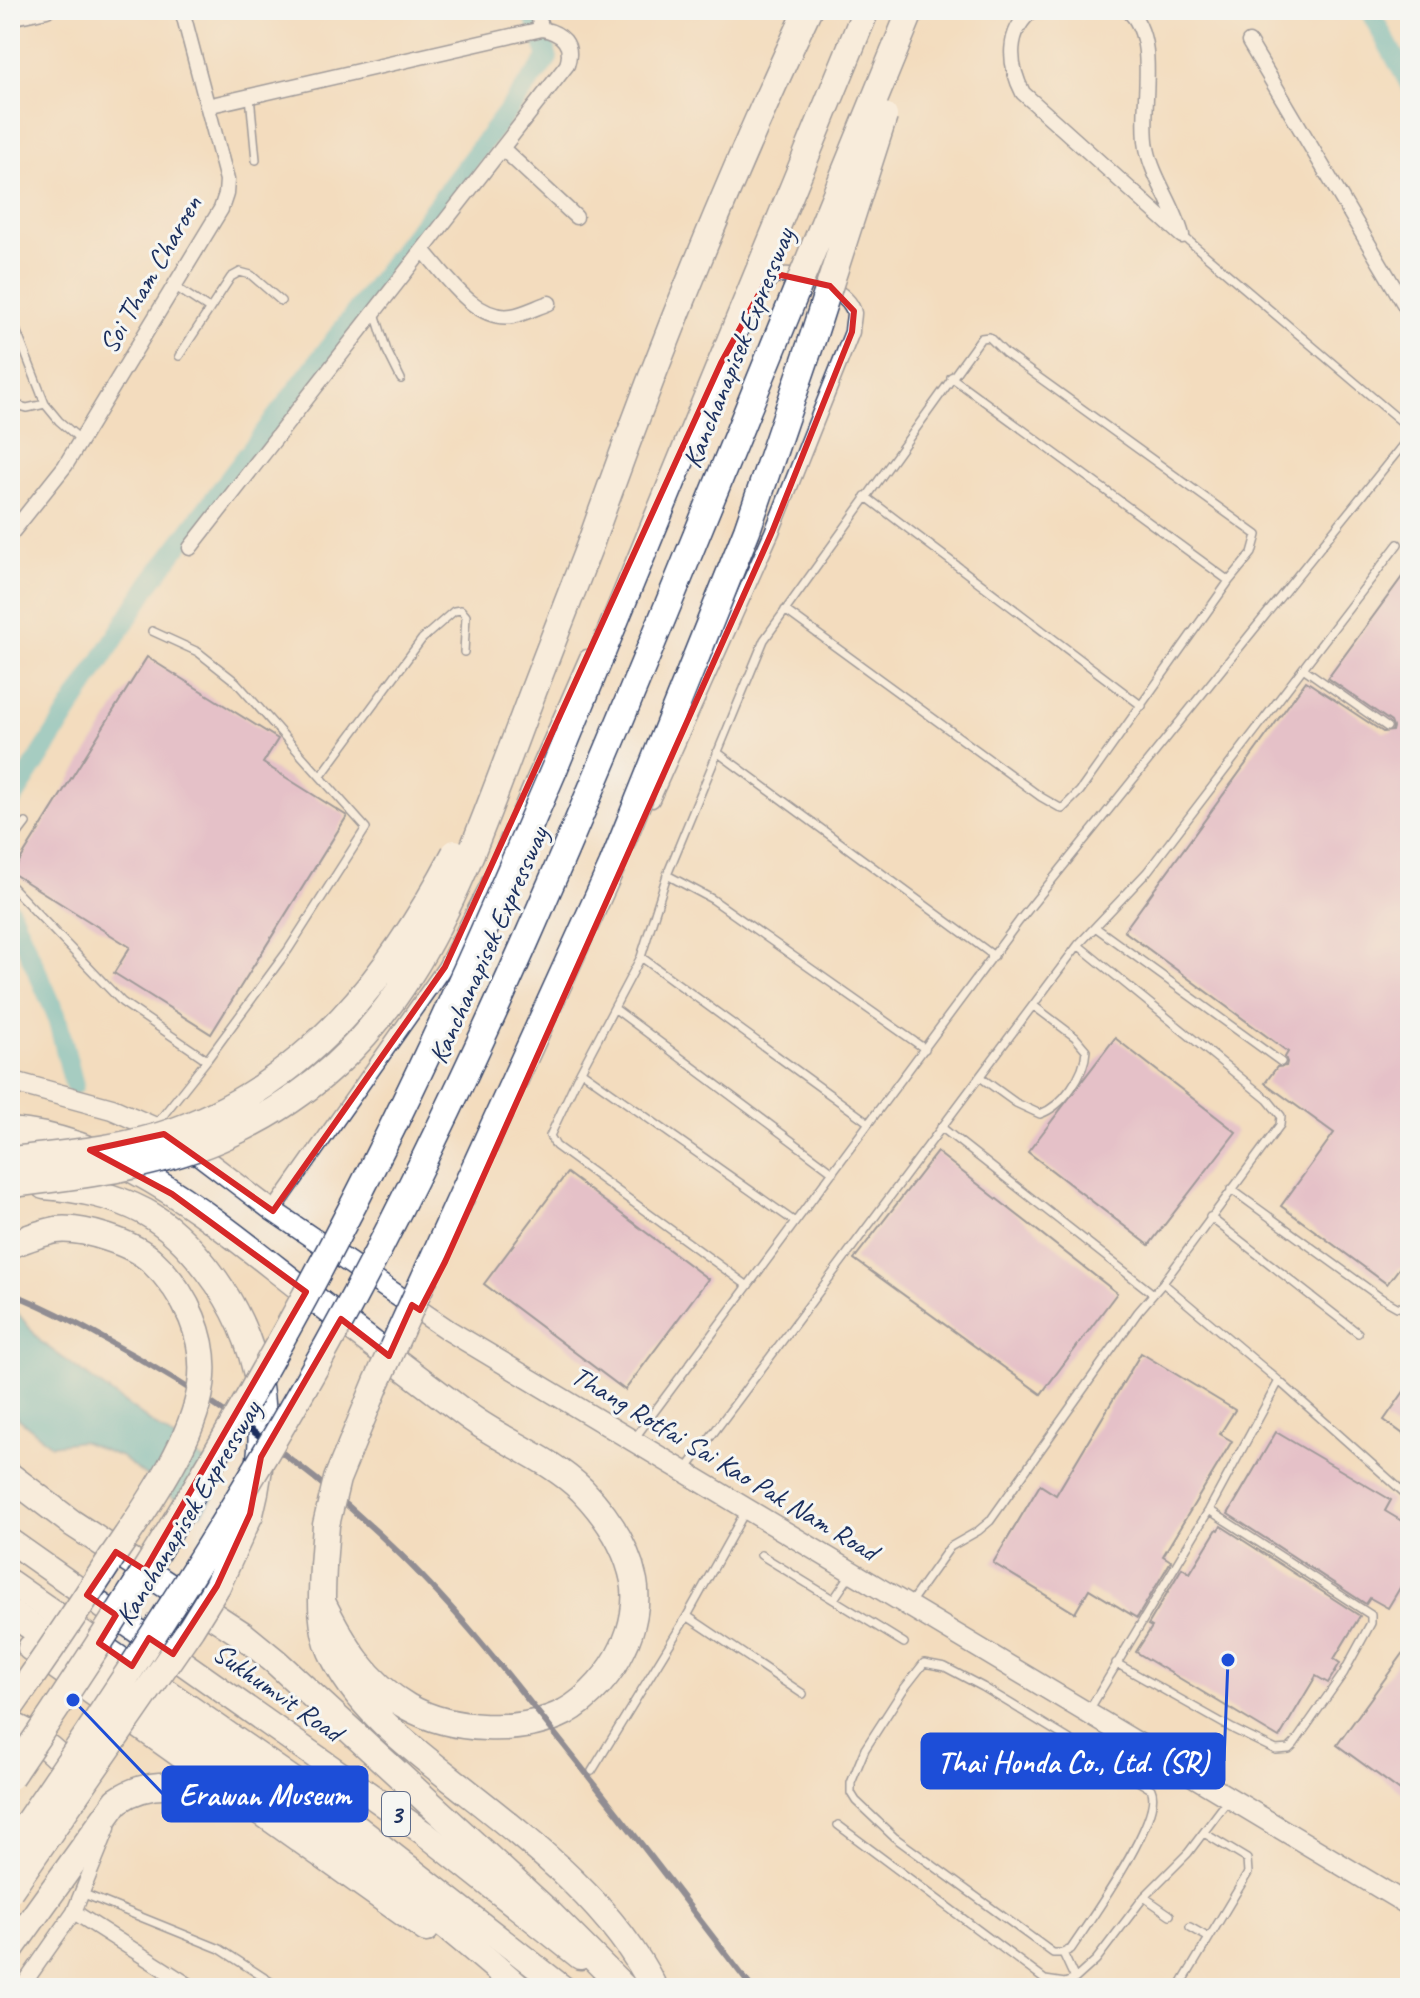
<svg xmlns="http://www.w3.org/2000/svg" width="1420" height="1998" viewBox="0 0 1420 1998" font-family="Caveat,sans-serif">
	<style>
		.water { fill: #4bb8c5; stroke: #337492; stroke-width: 2 }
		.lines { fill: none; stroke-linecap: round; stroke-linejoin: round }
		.canal { stroke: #4bb8c5; stroke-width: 20 }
		.building { fill: #d6a0d5 }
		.service-casing { stroke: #3b496c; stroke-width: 10 }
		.minor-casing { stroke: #3b496c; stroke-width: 17 }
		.secondary-casing { stroke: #3b496c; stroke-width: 23 }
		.trunk-casing { stroke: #3b496c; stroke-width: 27 }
		.motorway-casing { stroke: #3b496c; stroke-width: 29 }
		.service { stroke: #fff; stroke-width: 7 }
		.minor { stroke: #fff; stroke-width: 14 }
		.secondary { stroke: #fff; stroke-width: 20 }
		.trunk { stroke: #fff; stroke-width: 24 }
		.motorway { stroke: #fff; stroke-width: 26 }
		.rail { stroke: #1b2f5e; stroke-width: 6 }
		.motorway-bridge-casing { stroke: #3b496c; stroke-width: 29; stroke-linecap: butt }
		.motorway-bridge { stroke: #fff; stroke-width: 26 }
		.marked { fill: none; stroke: #d62828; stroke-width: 6; stroke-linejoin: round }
		.labels { text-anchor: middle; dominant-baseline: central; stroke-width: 6; stroke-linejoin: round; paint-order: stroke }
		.shield { fill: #f6f6f2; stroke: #5d6b8a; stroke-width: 2 }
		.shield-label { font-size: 26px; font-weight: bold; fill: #1b2f5e }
		.street-label { font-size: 28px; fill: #1b2f5e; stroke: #f6f6f2 }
		.leader { fill: none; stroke: #1d4ed8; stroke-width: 3 }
		.callout-dot { fill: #1d4ed8; stroke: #f6f6f2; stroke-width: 3 }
		.callout { fill: #1d4ed8; stroke: #1d4ed8; stroke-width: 3 }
		.callout-label { font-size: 30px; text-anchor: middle; font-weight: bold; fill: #fff }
	</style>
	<rect width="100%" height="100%" fill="#f6f6f2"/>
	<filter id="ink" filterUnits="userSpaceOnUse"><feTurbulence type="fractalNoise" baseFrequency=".0125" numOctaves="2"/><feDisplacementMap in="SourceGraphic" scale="16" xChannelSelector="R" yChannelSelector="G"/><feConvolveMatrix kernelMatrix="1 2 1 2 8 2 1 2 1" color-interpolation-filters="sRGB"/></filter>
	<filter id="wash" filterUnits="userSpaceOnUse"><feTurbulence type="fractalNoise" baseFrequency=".006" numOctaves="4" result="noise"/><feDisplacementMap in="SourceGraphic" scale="32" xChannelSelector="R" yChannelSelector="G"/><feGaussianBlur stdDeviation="1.8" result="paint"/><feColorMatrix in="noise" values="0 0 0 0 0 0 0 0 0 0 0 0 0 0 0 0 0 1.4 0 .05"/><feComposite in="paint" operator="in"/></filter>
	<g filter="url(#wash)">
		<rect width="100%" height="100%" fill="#f3dcbe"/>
		<path class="water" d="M17,1312L41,1342L226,1477L201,1514L172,1497L121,1457L81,1441L51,1445L18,1418L10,1402V1313Z"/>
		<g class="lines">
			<path class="canal" d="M1369,10L1410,85
				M10,804L150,583L548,58L533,14
				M10,910L56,1014L74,1085"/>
		</g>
		<g id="blocks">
			<path class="building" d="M1410,566V1274L1400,1267L1387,1284L1281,1206L1334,1133L1265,1083L1277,1067L1286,1066L1287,1062L1285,1057L1288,1052L1124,931L1306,681L1383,732L1392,731L1393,727L1391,722L1328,678Z
				M147,657L278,739L263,763L347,816L211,1034L114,973L130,947L12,873Z
				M1115,1038L1236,1132L1149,1245L1028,1152Z
				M937,1152L1117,1293L1041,1394L854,1259Z
				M567,1173L708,1279L625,1390L484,1284Z
				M1141,1353L1235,1410L1220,1434L1232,1441L1163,1556L1171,1561L1137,1618L1089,1589L1075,1613L993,1563L1040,1485L1056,1495Z
				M1410,1383V1439L1384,1420Z
				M1276,1432L1391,1500L1385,1511L1410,1526V1571L1388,1608L1370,1598L1366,1604L1228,1514Z
				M1221,1526L1360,1616L1334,1659L1340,1663L1328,1683L1316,1676L1279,1738L1136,1652L1152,1627L1148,1625L1182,1568L1190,1573L1217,1529L1219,1530Z
				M1410,1644V1798L1337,1745Z"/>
		</g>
	</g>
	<g filter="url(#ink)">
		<use href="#blocks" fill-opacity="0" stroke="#3b496c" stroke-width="2"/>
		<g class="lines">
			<defs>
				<path id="service" d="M250,96L256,160
					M1183,236L1410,429
					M174,286L209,309
					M375,313L387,351L401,379
					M10,314L45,404L59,421L81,440
					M179,356L231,277L240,272L251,275L281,301
					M10,403L27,408L45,404
					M865,496L1142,706
					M785,610L1041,797L1062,809L1080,791L1229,581
					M152,631L198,652L236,682L366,828L288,950L207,1060L154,1127
					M1303,668L1387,727
					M717,752L994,956
					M321,776L422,639L454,611L461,610L466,616L464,652
					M10,844L26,823
					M667,875L764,640L981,338L989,337L1005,353L1257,535L1252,553L1229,581L951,377
					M10,885L122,1002L207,1060
					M1095,927L1281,1062
					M641,957L869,1123
					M614,1008L833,1172
					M581,1071L795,1222
					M980,1077L1016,1103L1040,1114C1063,1106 1085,1074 1086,1050L1075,1037L1034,1006
					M941,1127L1152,1293
					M1231,1189L1381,1298L1397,1307L1410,1308
					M1210,1217L1358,1333
					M1163,1283L1279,1381L1410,1498
					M748,1286L556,1146L550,1136L576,1080L641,957L667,875L712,899L925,1049
					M634,1439L1019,921L1410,436
					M685,1471L1078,945L1147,872L1398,544
					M761,1555L904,1643
					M834,1599L851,1574
					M910,1603L950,1547L978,1531L990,1521L1138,1312L1163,1283L1280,1125L1281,1116L1268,1100L1078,945
					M687,1616L803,1694
					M924,1663L945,1667L983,1687L1151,1789C1165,1816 1089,1922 1071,1949L1063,1953H1053L894,1837L856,1801L851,1793V1783L865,1749L903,1690Z
					M1116,1663L1233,1729L1276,1750L1289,1749L1294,1744L1343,1674L1371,1623V1615L1209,1510
					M1088,1712L1209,1510L1279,1381
					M592,1771L687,1616L746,1510
					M838,1825L1045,1980L1065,1983L1075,1979L1096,1960L1144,1897L1188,1853L1228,1800
					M84,1894L220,1949L280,1988
					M1144,1897L1170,1915
					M1190,1927L1209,1938L1248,1873L1247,1859L1204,1833
					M1063,1953L1075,1979
					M1179,1988L1209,1938"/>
				<path id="minor" d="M536,10L542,29
					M1033,10C1006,31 1008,64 1023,93L1182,236
					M1128,10C1161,41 1139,106 1147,148C1153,179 1174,205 1182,235
					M10,18L47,10
					M1249,42L1410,314
					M502,148L576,217
					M423,250C445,274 475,322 512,316C524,314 537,307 549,303
					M10,535L65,466L221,209L226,194L227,180L182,10
					M190,548L567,65C574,44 562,33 542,29L207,106
					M652,800L772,532L852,332C852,326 854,318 854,313C850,291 802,272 782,275C770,276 764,285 759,295
					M273,1211L445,967L486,888L587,657
					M74,1912L193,1988
					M21,1988L74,1912L108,1828"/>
				<path id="secondary" d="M10,1081L112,1109L153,1127L202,1157L273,1211L448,1330L1410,1906"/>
				<path id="trunk" d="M10,1541L424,1833L580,1957
					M10,1582L321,1799L563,1988"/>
				<path id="motorway" d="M591,542C655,361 726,184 808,10
					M10,1131C121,1139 218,1224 303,1290C357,1332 412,1374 467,1415C503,1442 549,1458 582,1490C606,1515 627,1546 634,1581C638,1602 633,1628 623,1648C612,1672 589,1699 565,1712C520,1735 451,1731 408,1707C365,1682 343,1644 322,1602
					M44,1186C80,1189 113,1195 145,1212C169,1225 191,1248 208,1270C265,1344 273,1425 250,1514
					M10,1476L72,1523L243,1635L276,1662L550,1914L624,1988
					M323,1566C322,1594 319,1624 331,1651C356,1707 409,1746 456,1783C528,1840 613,1904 654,1988
					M10,1612C184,1732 361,1848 519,1988
					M31,1648L426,1929
					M10,1725C30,1731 74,1763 74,1785
					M10,1950L117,1801C153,1776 195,1786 233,1802"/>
			</defs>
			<use href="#service" class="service-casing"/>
			<use href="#minor" class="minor-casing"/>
			<use href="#secondary" class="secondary-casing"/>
			<use href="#trunk" class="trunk-casing"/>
			<use href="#motorway" class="motorway-casing"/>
			<use href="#service" class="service"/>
			<use href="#minor" class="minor"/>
			<use href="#secondary" class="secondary"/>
			<use href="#trunk" class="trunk"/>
			<use href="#motorway" class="motorway"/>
			<path class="rail" d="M10,1293C57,1311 101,1337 145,1362C238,1416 324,1479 401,1555C457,1610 506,1672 555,1734C622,1818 687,1903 752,1988"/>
			<defs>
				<path id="motorway-bridge" d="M10,1160C65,1154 125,1149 177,1130C309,1082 392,973 455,853
					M13,1184C88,1175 162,1166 230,1134C398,1058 453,905 513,745C538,677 565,610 591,542
					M10,1245C25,1239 40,1233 56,1230C83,1227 133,1243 152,1261C186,1293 208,1339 201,1386C193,1443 144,1510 112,1557C79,1608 45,1658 10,1708
					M323,1566L326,1525L337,1479L377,1382L612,866L747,530L813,337L884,116
					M10,1777C152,1570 282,1352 393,1126C451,1008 503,888 555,767L866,10
					M10,1848C131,1673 248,1493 349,1306C476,1069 579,822 681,573C757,386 834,198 911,10
					M10,1890L191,1628L217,1586L250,1514"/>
			</defs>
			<use href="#motorway-bridge" class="motorway-bridge-casing"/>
			<use href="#motorway-bridge" class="motorway-bridge"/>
		</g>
	</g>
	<path d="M0 0H1420V1998H0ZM781,275L830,286L854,311L852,332L772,532L445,1262L420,1310L412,1305L389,1356L341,1319L261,1457L250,1514L217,1586L173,1654L149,1638L132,1666L99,1643L116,1615L87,1595L116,1552L145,1570L306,1292L172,1194L90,1150L164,1134L273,1211L445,967L721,363L765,283Z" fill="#f3dcbe" fill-opacity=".55" fill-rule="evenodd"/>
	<path class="marked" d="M781,275L830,286L854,311L852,332L772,532L445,1262L420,1310L412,1305L389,1356L341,1319L261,1457L250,1514L217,1586L173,1654L149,1638L132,1666L99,1643L116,1615L87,1595L116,1552L145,1570L306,1292L172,1194L90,1150L164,1134L273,1211L445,967L721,363L765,283Z"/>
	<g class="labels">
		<rect class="shield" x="382" y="1792" width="28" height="44" rx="6"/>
		<g class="shield-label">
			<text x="396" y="1814">3</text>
		</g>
		<g class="street-label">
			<text transform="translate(150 274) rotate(-60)">Soi Tham Charoen</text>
			<text transform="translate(738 348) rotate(-68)">Kanchanapisek Expressway</text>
			<text transform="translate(488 945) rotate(-66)">Kanchanapisek Expressway</text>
			<text transform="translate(725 1463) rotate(31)">Thang Rotfai Sai Kao Pak Nam Road</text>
			<text transform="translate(188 1513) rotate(-59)">Kanchanapisek Expressway</text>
			<text transform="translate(278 1692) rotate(35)">Sukhumvit Road</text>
		</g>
	</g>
	<path class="leader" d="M1228 1660L1224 1761M73 1700L163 1794"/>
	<g class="callout-dot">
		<circle cx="1228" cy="1660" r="8"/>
		<circle cx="73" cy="1700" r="8"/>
	</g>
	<g class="callout">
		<rect x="922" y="1734" width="302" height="54" rx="8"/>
		<rect x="163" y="1767" width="204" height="54" rx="8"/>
	</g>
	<g class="callout-label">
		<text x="1073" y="1772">Thai Honda Co., Ltd. (SR)</text>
		<text x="265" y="1805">Erawan Museum</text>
	</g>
	<rect width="1420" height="1998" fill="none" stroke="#f6f6f2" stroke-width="40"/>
</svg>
